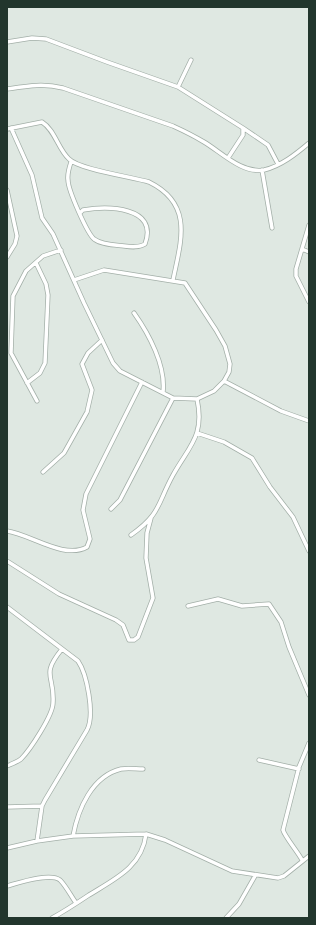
<svg xmlns="http://www.w3.org/2000/svg" width="316" height="925" viewBox="0 0 316 925" font-family="'Asap Condensed',sans-serif">
	<style>
		.lines { fill: none; stroke-linecap: round; stroke-linejoin: round }
		.minor-casing { stroke: #a3afa8; stroke-width: 5 }
		.minor { stroke: #fff; stroke-width: 3.5 }
	</style>
	<rect width="100%" height="100%" fill="#dfe8e2"/>
	<g class="lines">
		<defs>
			<path id="minor" d="M7,42L32,38L46,39L107,62L178,87L243,128V135L228,158
				M178,87L191,60
				M7,89C27,86 43,83 63,88L173,126C184,131 194,136 204,142C221,152 242,174 264,170C281,166 296,154 309,143
				M11,128L32,175L42,218L53,234L84,303L113,363L120,371L173,398L197,399L214,391L224,381L229,372L230,364L225,346L216,330L185,283L104,270L74,280
				M243,128L268,145L278,164
				M7,129L42,122C55,130 58,149 69,159C78,169 132,177 149,182C194,204 181,241 173,280
				M71,162C69,168 67,174 68,180C68,190 87,233 94,239C102,245 115,245 124,246C131,247 139,248 145,244C159,206 107,206 83,210L80,213
				M262,170L272,228
				M7,190L17,236L15,244L7,257
				M309,225L296,269V276L309,302
				M302,249L309,252
				M134,313C149,334 166,366 163,392
				M224,381L281,411L309,421
				M27,383L40,373L45,363L48,295L46,284L36,263
				M37,401L11,353L13,296L26,271L43,256L61,250
				M197,433L224,442L252,458L270,487L293,517L309,551
				M43,472L64,453L87,412L92,390L82,364L88,353L102,340
				M111,509L120,500L173,398
				M7,531C30,534 64,560 87,547L90,539L83,510L86,494L142,382
				M131,535C161,514 157,504 173,475C189,446 205,436 197,399
				M7,561L59,594L116,620L123,625L129,640H134L138,637L153,598L146,558L147,533L151,518
				M188,606L218,599L242,606L269,604L281,622L289,647L309,695
				M7,607L78,661C87,674 95,715 87,730L45,800L42,806L37,841
				M259,760L299,769
				M7,766C12,764 17,762 21,759C30,750 53,715 53,703C55,675 40,676 62,649
				M7,807L42,806
				M73,836C78,809 92,776 121,769C128,768 136,769 143,769
				M7,848L37,841L73,836L146,834L165,840L232,871L278,878L284,876L309,856
				M302,860C298,852 285,837 283,830L299,767L309,743
				M7,886C18,883 50,872 60,880C66,886 71,896 76,903
				M52,918C65,911 77,903 89,895C115,879 142,867 146,834
				M226,918L239,904L255,876"/>
		</defs>
		<use href="#minor" class="minor-casing"/>
		<use href="#minor" class="minor"/>
	</g>
	<rect width="316" height="925" fill="none" stroke="#22362d" stroke-width="16"/>
</svg>
